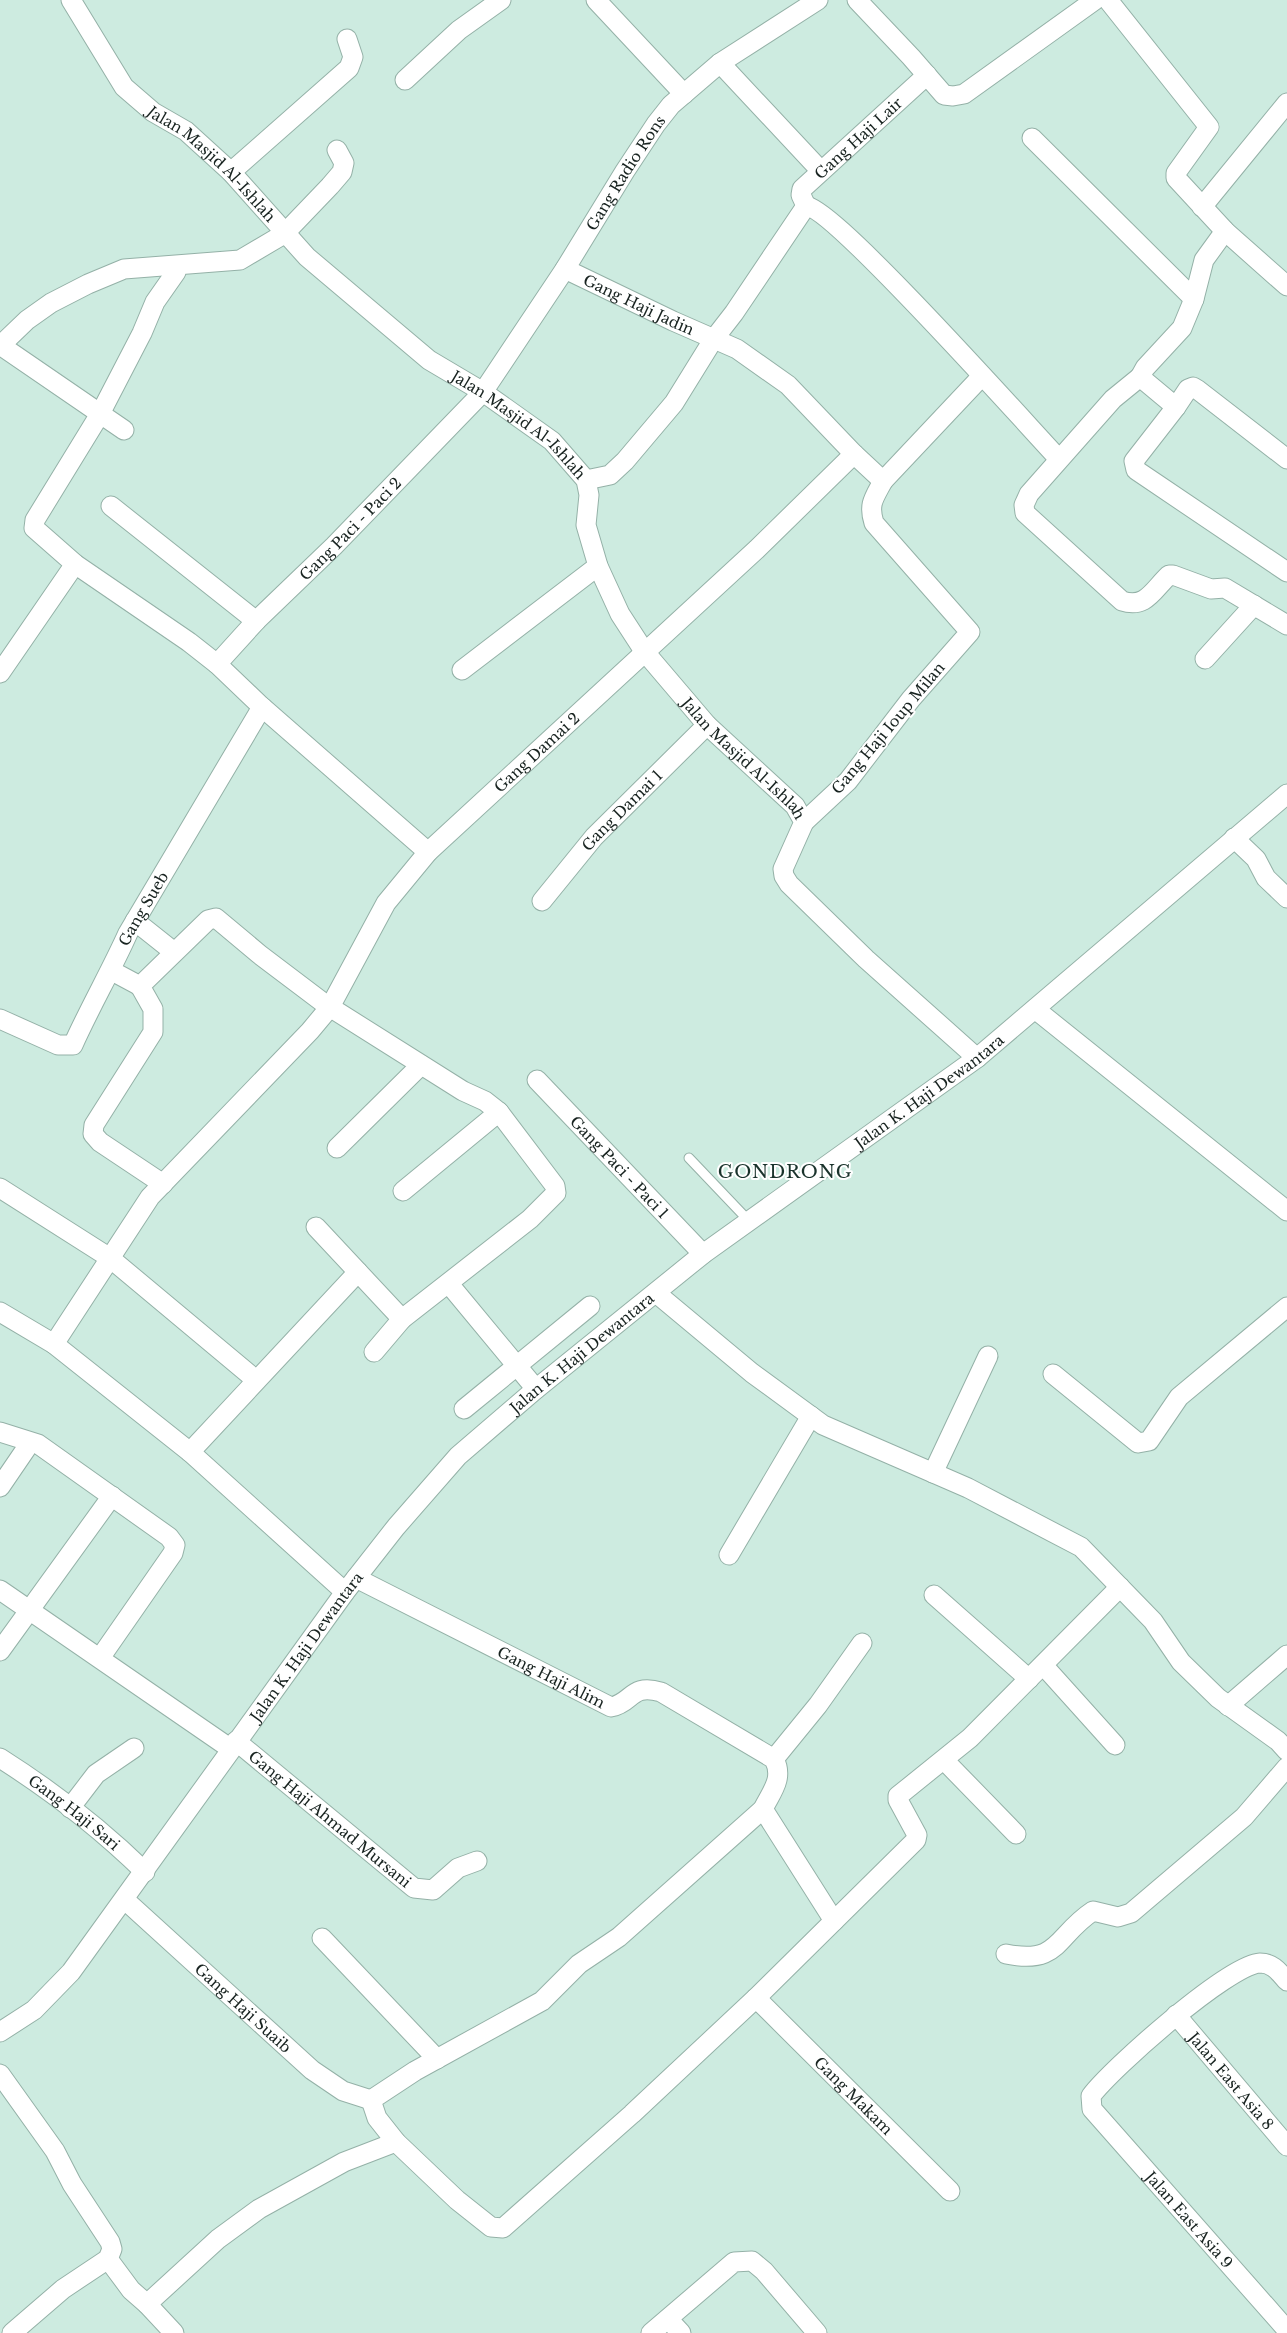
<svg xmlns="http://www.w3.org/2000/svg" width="1287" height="2333" viewBox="0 0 1287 2333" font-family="'Libre Baskerville',serif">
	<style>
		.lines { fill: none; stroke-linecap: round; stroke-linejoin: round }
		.service-casing { stroke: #94b1a7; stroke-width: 11 }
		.minor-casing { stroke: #94b1a7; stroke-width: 21 }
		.service { stroke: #fff; stroke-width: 9 }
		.minor { stroke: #fff; stroke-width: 19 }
		.labels { text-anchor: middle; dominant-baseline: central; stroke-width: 4; stroke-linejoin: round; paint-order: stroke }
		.street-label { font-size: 15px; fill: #182320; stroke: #fff }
		.quarter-label { font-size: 18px; letter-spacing: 1px; fill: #1a332c; stroke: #fff }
	</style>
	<rect width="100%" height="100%" fill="#cdebe0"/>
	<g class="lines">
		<defs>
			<path id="service" d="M689,1158L748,1220"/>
			<g id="minor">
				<path id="s1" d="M71,0L124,87L153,112L186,131L231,172L307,257L429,360L483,392L552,441L586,480L589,495L586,525L598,566L620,614L644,651L707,725L795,806L804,822L783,869L784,876L789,884L866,959L977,1058"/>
				<path d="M596,0L684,94"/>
				<path d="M857,0L911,57L944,95L953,96L964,94L1095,0"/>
				<path d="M1108,0L1209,127L1176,173V178L1225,231L1287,286"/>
				<path d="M720,63L821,171"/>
				<path d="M405,80L459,30L501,0"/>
				<path d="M1032,138L1194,299"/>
				<path d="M231,172L349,68L353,57L347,39"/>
				<path id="s2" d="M806,206L801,195L802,189L927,75"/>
				<path d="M1202,207L1287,103"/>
				<path d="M1225,231L1204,260L1194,299L1182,328L1145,368L1140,377L1176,407L1188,389L1193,387L1198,390L1287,459"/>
				<path id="s3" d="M565,269L673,321L737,349L788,385L854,454L883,481C874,498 868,504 874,523L970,632L911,699L848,781L804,822"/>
				<path d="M176,272L155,302L142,333L100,414L35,520L34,528L75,564L189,642L217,664L262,707L428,852"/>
				<path d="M0,345L124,430"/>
				<path d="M0,346L27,320L51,303L88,284L124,269L240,260L284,234L330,186L342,172L344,163L337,150"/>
				<path d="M1140,377L1113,399L1029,494L1024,505L1025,513L1122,601C1146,609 1153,590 1169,575H1173L1211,589L1225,588L1287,625"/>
				<path d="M1176,407L1134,461L1136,470L1287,572"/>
				<path d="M586,480L610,475L625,461L674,403L713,340L734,313L806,206C835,209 1026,424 1059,459"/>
				<path d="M883,481L982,376"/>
				<path d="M111,506L256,621"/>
				<path d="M1205,659L1254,605"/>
				<path id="s4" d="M217,664L256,621L334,546L483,392L565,269L625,171L656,124L671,105L720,63L818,0"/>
				<path d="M462,670L598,566"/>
				<path d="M0,673L75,564"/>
				<path d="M1234,838L1256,859L1266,878L1287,898"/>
				<path id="s5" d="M542,901L594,837L707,725"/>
				<path d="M135,921L174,952"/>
				<path d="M112,971L140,986L208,920L216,918L259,954L325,1004L463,1091L485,1101L499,1112"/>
				<path d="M140,986L153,1009V1032L94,1125L93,1134L100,1142L163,1184"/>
				<path d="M1035,1009L1287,1211"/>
				<path id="s6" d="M0,1019L58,1045H73C90,1007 111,971 128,933L262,707"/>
				<path id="s7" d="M537,1080L703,1254"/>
				<path d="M337,1148L421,1065"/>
				<path d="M0,1188L110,1258L256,1380"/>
				<path d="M316,1227L402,1319"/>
				<path d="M449,1284L536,1389"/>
				<path d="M656,1293L752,1373L823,1425L968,1488L1081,1547L1153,1621L1181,1662L1218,1698L1278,1741L1287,1751"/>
				<path d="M0,1312L54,1344L190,1452L345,1592"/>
				<path id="s8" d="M54,1344L150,1197L310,1031L330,1007L386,903L428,852L757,549L854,454"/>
				<path d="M374,1352L402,1319L530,1219L556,1193L555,1186L499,1112L403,1191"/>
				<path d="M1053,1374L1138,1443L1149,1441L1179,1397L1287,1307"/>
				<path d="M464,1409L590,1306"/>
				<path d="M0,1432L38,1444L169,1537L175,1545L173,1553L100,1658"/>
				<path d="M190,1452L358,1272"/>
				<path d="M933,1473L988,1356"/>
				<path d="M0,1487L30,1443"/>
				<path d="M729,1555L811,1416"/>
				<path id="s9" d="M356,1578L611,1707C633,1703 630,1683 661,1692L774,1759C784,1778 772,1791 763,1809L619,1937L579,1964L542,2001L415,2071L371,2100L377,2118L396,2142L457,2200L491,2227L503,2228L632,2114L756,1998L916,1840L917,1835L898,1800V1796L970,1738L1120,1587"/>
				<path d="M0,1590L231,1749"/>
				<path d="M934,1595L1029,1679"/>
				<path d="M0,1651L112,1496"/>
				<path d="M1043,1665L1115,1745"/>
				<path d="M1228,1706L1287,1655"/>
				<path id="s10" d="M236,1741L414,1888L433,1890L458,1868L477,1861"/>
				<path id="s11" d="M0,1758C52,1791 101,1829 145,1872"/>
				<path d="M774,1759L818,1705L862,1643"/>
				<path d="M944,1760L1016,1834"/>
				<path d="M70,1808L96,1774L134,1748"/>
				<path d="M763,1809L834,1921"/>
				<path id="s12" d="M125,1900L312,2070L343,2091L371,2100"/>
				<path d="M322,1938L437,2059"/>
				<path d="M1006,1954C1060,1965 1055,1936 1093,1911L1118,1917L1131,1913L1244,1817L1287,1767"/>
				<path id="s13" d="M1287,1981C1279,1972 1273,1963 1260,1963C1228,1965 1112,2068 1091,2096L1092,2109L1287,2330"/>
				<path id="s14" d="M756,1998L950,2191"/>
				<path id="s15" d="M1176,2015L1287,2146"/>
				<path id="s16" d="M0,2032L34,2010L71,1972L345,1592L396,1527L458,1456L536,1389L703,1254L977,1058L1287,794"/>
				<path d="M0,2074L55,2151L72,2184L110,2242L112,2249L108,2259L63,2289L12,2333"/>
				<path d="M108,2259L131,2290L147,2304L218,2239L259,2209L344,2162L396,2142"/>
				<path d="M147,2304L174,2333"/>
				<path d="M668,2319L681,2333"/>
				<path d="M651,2333L734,2262L752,2261L764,2271L817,2333"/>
			</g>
		</defs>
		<use href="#service" class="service-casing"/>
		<use href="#minor" class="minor-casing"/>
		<use href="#service" class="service"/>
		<use href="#minor" class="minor"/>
	</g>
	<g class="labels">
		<g class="street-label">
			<text stroke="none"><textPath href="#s2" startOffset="94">Gang Haji Lair</textPath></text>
			<text stroke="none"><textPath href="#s1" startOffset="219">Jalan Masjid Al-Ishlah</textPath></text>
			<text stroke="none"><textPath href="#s4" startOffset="642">Gang Radio Rons</textPath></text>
			<text stroke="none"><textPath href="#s3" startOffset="82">Gang Haji Jadin</textPath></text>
			<text stroke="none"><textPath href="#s1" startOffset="624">Jalan Masjid Al-Ishlah</textPath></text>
			<text stroke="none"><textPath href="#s4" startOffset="190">Gang Paci - Paci 2</textPath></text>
			<text transform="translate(888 728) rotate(-50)">Gang Haji Ioup Milan</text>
			<text stroke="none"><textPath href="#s8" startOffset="769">Gang Damai 2</textPath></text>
			<text stroke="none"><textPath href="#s1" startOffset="1044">Jalan Masjid Al-Ishlah</textPath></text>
			<text stroke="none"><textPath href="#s5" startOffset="121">Gang Damai 1</textPath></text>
			<text stroke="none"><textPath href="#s6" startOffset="232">Gang Sueb</textPath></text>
			<text stroke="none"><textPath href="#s16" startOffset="1335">Jalan K. Haji Dewantara</textPath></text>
			<text stroke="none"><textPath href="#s7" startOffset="120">Gang Paci - Paci 1</textPath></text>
			<text stroke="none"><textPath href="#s16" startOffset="900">Jalan K. Haji Dewantara</textPath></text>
			<text stroke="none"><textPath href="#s16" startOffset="495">Jalan K. Haji Dewantara</textPath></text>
			<text stroke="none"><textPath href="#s9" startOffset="219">Gang Haji Alim</textPath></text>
			<text stroke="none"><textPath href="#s11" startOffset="92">Gang Haji Sari</textPath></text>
			<text stroke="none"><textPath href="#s10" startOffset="122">Gang Haji Ahmad Mursani</textPath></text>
			<text stroke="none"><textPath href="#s12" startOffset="160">Gang Haji Suaib</textPath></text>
			<text stroke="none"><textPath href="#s15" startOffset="86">Jalan East Asia 8</textPath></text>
			<text stroke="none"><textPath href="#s14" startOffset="138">Gang Makam</textPath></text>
			<text stroke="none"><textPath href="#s13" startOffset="411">Jalan East Asia 9</textPath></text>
		</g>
		<g class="quarter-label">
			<text x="785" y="1172">GONDRONG</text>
		</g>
	</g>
</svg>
